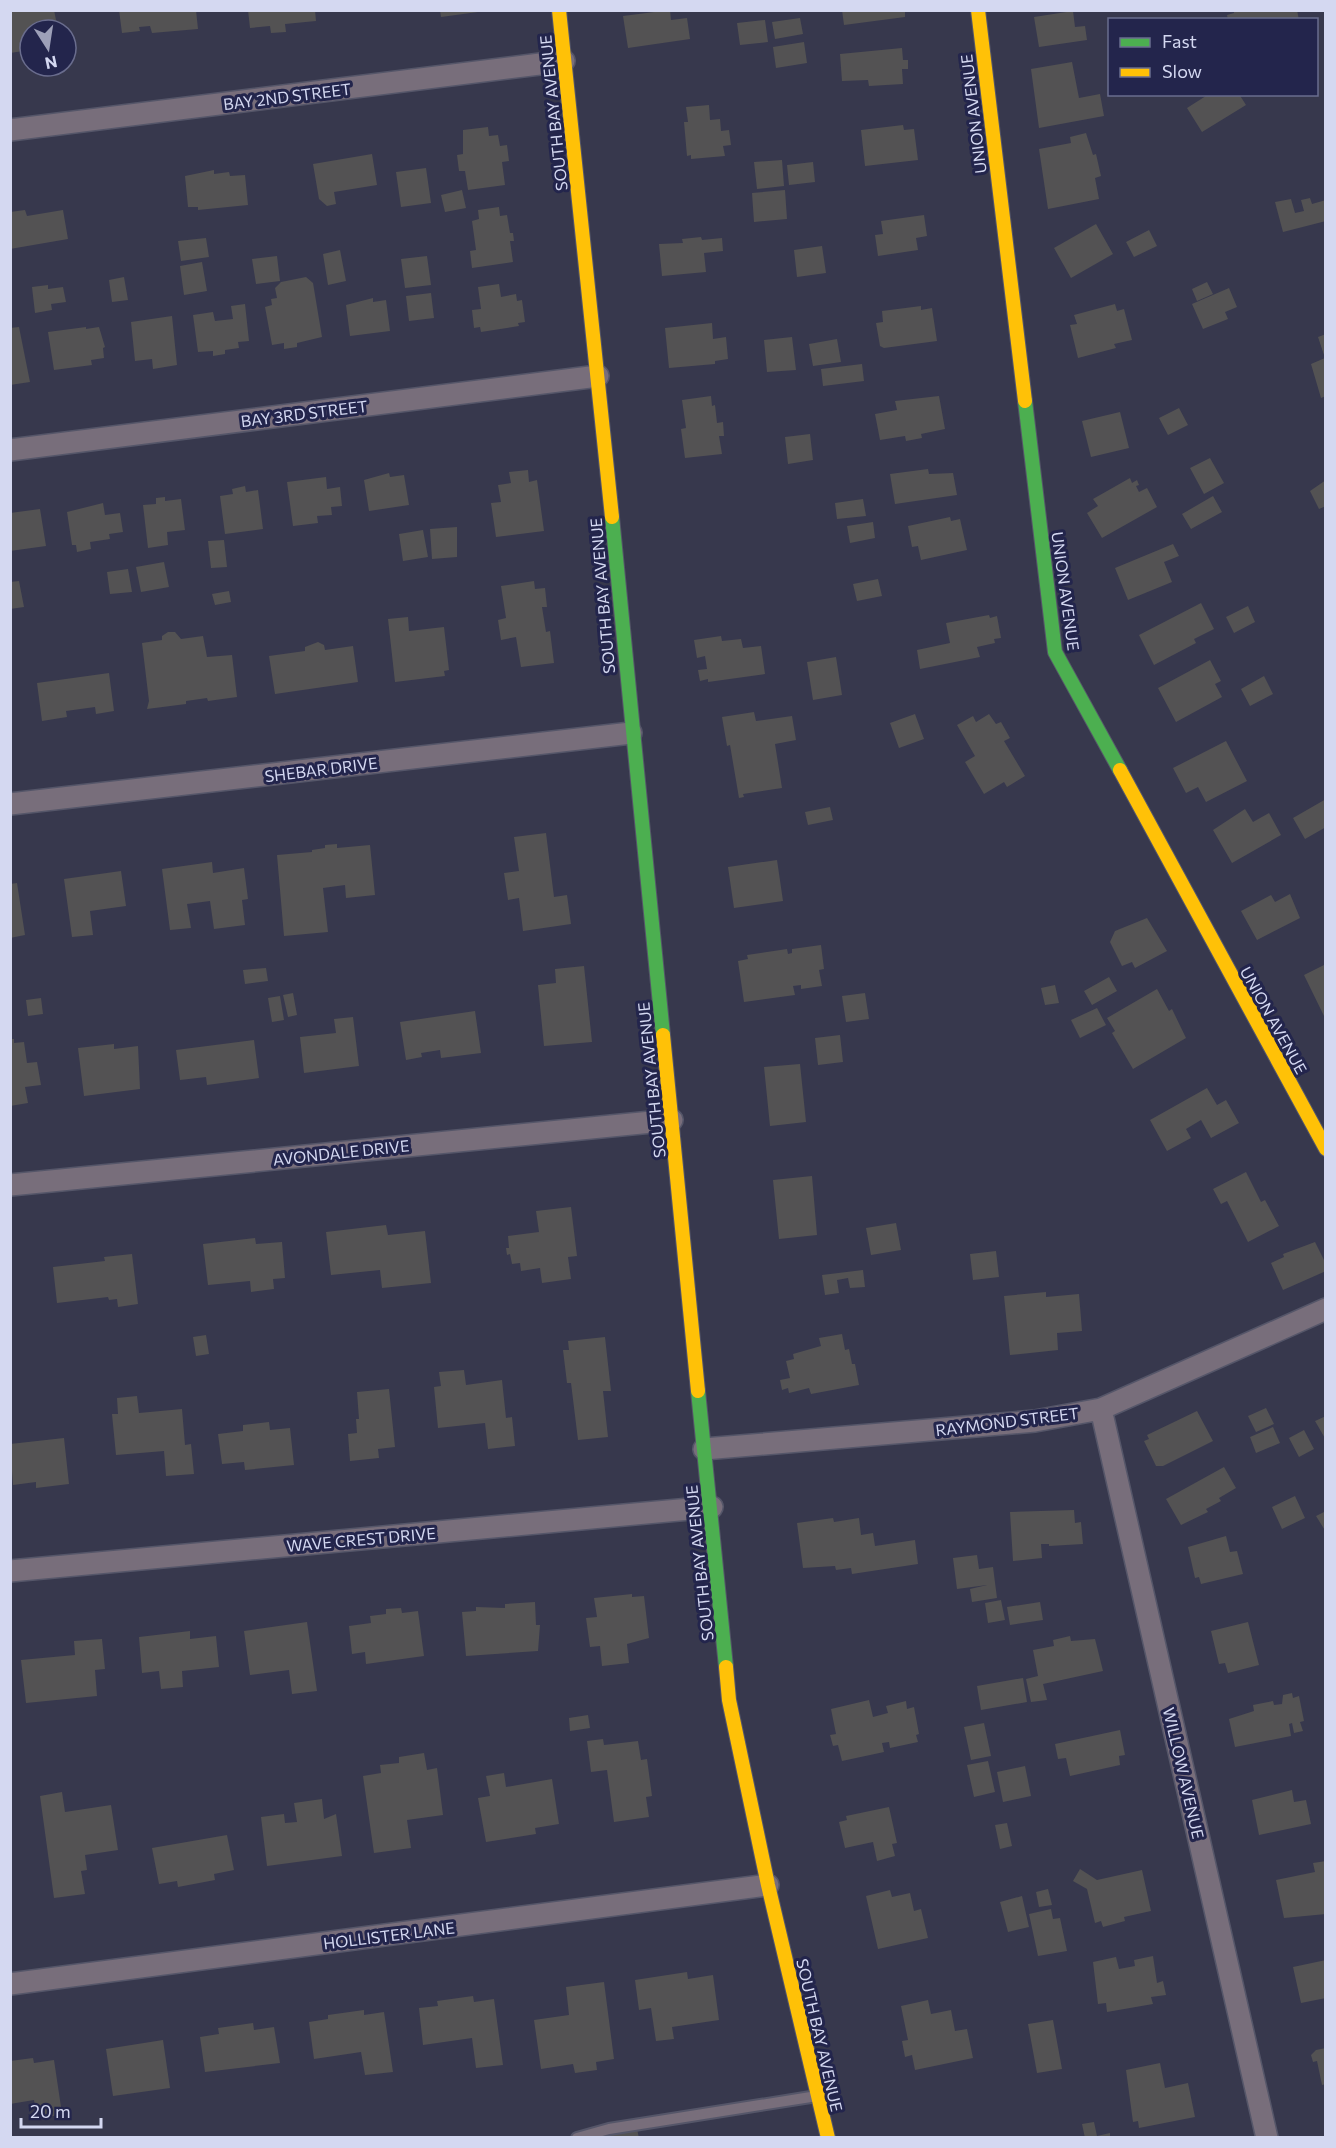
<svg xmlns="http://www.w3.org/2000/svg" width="1336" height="2148" viewBox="0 0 1336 2148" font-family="Commissioner,sans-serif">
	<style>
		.building { fill: #535253 }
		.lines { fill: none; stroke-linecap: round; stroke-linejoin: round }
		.lane-casing { stroke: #555669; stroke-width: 14 }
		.street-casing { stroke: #555669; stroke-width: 24 }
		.fast-casing { stroke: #555669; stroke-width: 16 }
		.slow-casing { stroke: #555669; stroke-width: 16 }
		.lane { stroke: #786e7b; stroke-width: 10 }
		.street { stroke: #786e7b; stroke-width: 21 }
		.fast { stroke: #4caf50; stroke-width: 14 }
		.slow { stroke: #ffc107; stroke-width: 14 }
		.labels { text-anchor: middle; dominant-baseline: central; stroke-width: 6; stroke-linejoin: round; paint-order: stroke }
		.street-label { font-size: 16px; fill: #d4d8f1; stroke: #23254c }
	</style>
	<rect width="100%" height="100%" fill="#37384d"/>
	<path class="building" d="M10,10H54L57,25L30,30V50L10,53Z
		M119,10H196L198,29L152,33L150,26L139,27L140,31L122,33Z
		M248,10H315L316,21L285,24L286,32L271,33L270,26L250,28Z
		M440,10H478V12L441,17Z
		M670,10L671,20L687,18L690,39L628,48L623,16Z
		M842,10H905V17L844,25Z
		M1234,10H1297L1299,20H1228L1227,15L1234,13Z
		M1073,11L1075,27L1085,26L1087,40L1039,47L1034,17Z
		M800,18L803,34L775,39L772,22Z
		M765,20L768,42L740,45L737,23Z
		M804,42L807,63L776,68L773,47Z
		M902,48L903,60H908V69H902L903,84L869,86L868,80L842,81L840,54Z
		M1072,62L1079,98L1100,94L1104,116L1039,128L1031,69Z
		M1209,94H1239L1246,105L1202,132L1187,108Z
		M709,105L710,120L720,119L721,131L729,130L731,145L723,146L725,156L691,159V155L687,156L684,122H688L686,107Z
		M903,125L904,130L914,129L918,160L865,166L861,130Z
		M488,127L489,136L498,135L500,146L507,145L509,161L502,162L505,185L468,190L465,171H459L457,155L463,154V130Z
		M1086,133L1093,155L1096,154L1101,176L1095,178L1099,199L1048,209L1039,149L1071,143L1070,137Z
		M372,154L377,185L334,192L336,204L327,206L319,199L313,164Z
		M782,160L784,186L757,189L754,162Z
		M813,162L815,182L789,185L787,165Z
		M426,168L431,203L401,207L396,172Z
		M214,170V174L229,172L230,176L245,175L248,205L198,210V207H188L185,176Z
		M462,190L466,208L445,212L441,195Z
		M785,190L787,219L754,222L752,193Z
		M1310,198L1312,204L1326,200V221L1283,232L1275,202L1291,199L1295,213L1304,211L1301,200Z
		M499,207L500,216L507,215L510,233H513L514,241H510L513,262L472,268L470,251L476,250L472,221L479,219L478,210Z
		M25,210L27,216L63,210L68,239L10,249V212Z
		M924,215L927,236L916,238L918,250L878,256L875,235L883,234L881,221Z
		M1096,224L1113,254L1071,278L1054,248Z
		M1149,230L1157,246L1134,257L1126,242Z
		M701,237L702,240L722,238L723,251L704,253L706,272L662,276L659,244L683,243L682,239Z
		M206,238L209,257L181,261L178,241Z
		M822,246L826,273L797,277L794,250Z
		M340,250L346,281L328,285L323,254Z
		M277,256L280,281L256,284L252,259Z
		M427,256L431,285L405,288L401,259Z
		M202,262L207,291L184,295L180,266Z
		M124,277L128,300L112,302L109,280Z
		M306,277L313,283L322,337L297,343V347L284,349V343L272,345L265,307L272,305L271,299L277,298L275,288L281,282Z
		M1207,282L1213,294L1197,301L1192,289Z
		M499,284L501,297L516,294L517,301L522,300L525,322L518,323L519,326L481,332L480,327L474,328L472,310L481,309L478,287Z
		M48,285V289L63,287L66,302L51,304L52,310L35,313L32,287Z
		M1229,288L1237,307L1225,312L1228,319L1203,329L1192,304Z
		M431,293L434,318L409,321L406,296Z
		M373,298V302L386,300L390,331L350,336L346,305Z
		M245,304L249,341L238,342L239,348L225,350V354L213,356V351L198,352L193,315L213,312L215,321L233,319L231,306Z
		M1115,304L1117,311L1124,309L1132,340L1114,344L1116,348L1078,358L1070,325L1077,324L1074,315Z
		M921,306V310L932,308L937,341L884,348L880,346L876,323L883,322L882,311Z
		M172,316L177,365L153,369L152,359L135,361L131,322Z
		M712,323L713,339L726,337L728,359L715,361V364L669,368L665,328Z
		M19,327L30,382L10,385V328Z
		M86,327V329L99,327L105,347L103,348L104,358L91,360L92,365L54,370L48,332Z
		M1326,334V396L1321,398L1311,364L1325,358L1318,337Z
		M792,337L796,370L767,372L764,340Z
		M837,339L841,362L813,366L809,344Z
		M862,364L864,381L823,386L821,369Z
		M711,396L712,406L715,405L717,423L723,422L724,436H719L722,454L685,458L681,429L686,428L682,400Z
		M939,396L945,429L921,434L922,438L906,441L905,436L880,440L875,414L897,410L895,401Z
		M1179,408L1188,425L1168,435L1159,418Z
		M1120,412L1129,448L1091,457L1082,421Z
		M810,434L813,460L788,464L785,437Z
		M1210,458L1224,483L1204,494L1190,468Z
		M928,469L929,474L953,473L957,495L895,504L890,474Z
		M528,470L529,482L537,480L544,531L496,537L491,503L501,502L498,485L511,483L509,472Z
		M389,473L390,477L404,475L409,505L369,511L364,480Z
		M326,477L327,489L340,487L342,506L331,507L332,515L317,516L318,523L293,526L287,482Z
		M1130,478L1132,483L1137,480L1139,485L1136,486L1139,492L1147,488L1157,507L1102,538L1087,513L1098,506L1093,499Z
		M1326,480V506L1319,509L1310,491Z
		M245,486L246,492L258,490L263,529L225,534L220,496L233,494L232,489Z
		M1213,496L1222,512L1191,529L1182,514Z
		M165,497V501L181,499L185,530L167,532L168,545L148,548L143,505L156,504V498Z
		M863,499L866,516L837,519L835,503Z
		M103,503L105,515L120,513L123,532L109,534L110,539L90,542L91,549L77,552L76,545H72L67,512Z
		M40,509L46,546L10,551V513Z
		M950,517L951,521L960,519L967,550L921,560L918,546L912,547L908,526Z
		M873,522L875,538L850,543L847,526Z
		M457,527V557L432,559L430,529Z
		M423,530L428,557L403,561L399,534Z
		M224,540L227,567L211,568L208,541Z
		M1173,544L1179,556L1164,562L1172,582L1128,600L1115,568Z
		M164,562L169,587L141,592L136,567Z
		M128,569L132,592L110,594L107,572Z
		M878,579L882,596L857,601L853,584Z
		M19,581L24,607L10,609V582Z
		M534,581L535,589L545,588L547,607H542L546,632L550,631L554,663L521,667L516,637L501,640L498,620L506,618L501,586Z
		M229,591L231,602L215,605L212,594Z
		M1201,603L1214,629L1194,639L1196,643L1154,665L1139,635Z
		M1248,606L1255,622L1234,633L1226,617Z
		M989,615L990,618L997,616L1001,638L994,639L995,643L977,647L980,657L920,669L917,650L950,643L946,623Z
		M408,617L409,631L444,627L449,670L444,671L445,676L395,682L388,619Z
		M168,632H175L181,639L203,636L207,657L232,655L237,697L208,701L207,698L186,701V704L147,709L149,701L142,643L162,640V636Z
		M721,636L722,641L741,639L743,648L761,646L765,674L708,682V679L700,681L698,670L707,669L705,656L697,658L694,640Z
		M318,642L324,645L325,650L353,646L358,682L275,694L269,656L305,651V647Z
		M836,657L842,695L813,700L807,662Z
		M1210,660L1221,681L1215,684L1222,697L1176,722L1158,688Z
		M109,673L114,711L96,714L95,707L66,711L67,717L42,721L37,683Z
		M1264,676L1273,694L1250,706L1241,689Z
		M754,712L756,721L792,716L796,740L775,744L782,788L743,794L744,797L739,798L730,745L727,746L722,717Z
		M915,714L924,739L899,748L890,723Z
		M989,714L996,724L1001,722L1010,738L1004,741L1025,776L1007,787L1004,782L984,794L965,762L975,756L957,725L973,716L976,722Z
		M1226,741L1247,781L1206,802L1198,787L1186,793L1173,768Z
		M1326,799V827L1305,839L1293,818Z
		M830,807L833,820L808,825L805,812Z
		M1245,809L1253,822L1269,813L1281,835L1232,863L1213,830Z
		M546,833L554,897L567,895L571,924L523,931L519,898L508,900L504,873L519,871L514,837Z
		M337,844V848L370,845L375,895L346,898L345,885L323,888L328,932L284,936L277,855L312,852V850L325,848V845Z
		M777,860L783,901L734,908L728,867Z
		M212,862L213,873L244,868L248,899L242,900L245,925L214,929L210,901L187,904L191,928L170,930L162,869Z
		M121,871L126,906L90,911L93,935L72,937L64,879Z
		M17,883L25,935L10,938V884Z
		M1290,894L1300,918L1257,940L1241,911L1271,895L1275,902Z
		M1147,918L1167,951L1135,968L1132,962L1122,966L1110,942L1115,931Z
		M821,945L824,969L819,970L822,986L801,989V985L793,986L795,995L744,1002L738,961L748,959L747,955L787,949L788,954L792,953V949Z
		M1326,964V1015L1324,1016L1304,975Z
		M584,966L592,1042L544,1046L538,985L556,983L555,969Z
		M266,968L268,981L245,984L243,970Z
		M1109,977L1117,991L1092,1005L1084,991Z
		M1055,985L1059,1003L1045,1005L1041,988Z
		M1157,989L1169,1011L1172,1009L1186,1038L1133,1069L1112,1033L1115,1031L1107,1018Z
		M293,993L297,1015L288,1017L283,995Z
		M865,993L869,1019L846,1022L842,996Z
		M280,996L284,1020L272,1022L268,998Z
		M41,998L43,1014L28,1016L26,1000Z
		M1097,1008L1106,1025L1080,1038L1071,1020Z
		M475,1011L481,1053L441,1058L440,1050L421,1053L422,1057L406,1060L400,1022Z
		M353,1017L359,1066L304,1073L300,1037L336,1033L334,1019Z
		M840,1035L843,1062L818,1065L815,1038Z
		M10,1039H14V1043L24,1042L27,1063L37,1062L41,1085L25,1087L28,1103L10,1106Z
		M254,1040L259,1078L207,1085L206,1077L180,1080L176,1050Z
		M114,1044V1049L138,1046L140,1089L84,1096L78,1048Z
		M800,1064L806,1122L770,1126L764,1067Z
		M1207,1088L1217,1105L1226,1100L1239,1123L1211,1138L1201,1120L1186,1129L1191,1138L1167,1151L1150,1120Z
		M1246,1172L1261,1202L1265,1200L1279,1226L1248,1242L1227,1201L1221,1204L1213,1189Z
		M812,1176L817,1235L779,1239L773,1180Z
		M571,1207L577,1256L568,1257L571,1279L542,1283L540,1268L521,1271L520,1263L512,1264L510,1254L507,1255L506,1248H509L508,1236L539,1232L536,1211Z
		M896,1223L901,1250L871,1255L866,1228Z
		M386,1225L388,1235L425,1231L431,1283L382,1288L380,1270L331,1275L326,1232Z
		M255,1238L256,1244L282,1242L285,1278L273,1279L274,1289L251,1292L250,1281L208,1285L203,1244Z
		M1315,1242L1326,1264V1271L1283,1290L1271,1263L1284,1257L1283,1254Z
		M996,1251L999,1277L973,1280L970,1254Z
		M132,1254L138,1304L118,1307L117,1299L109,1300L108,1297L57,1303L53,1267L105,1261L104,1257Z
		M863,1270L865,1287L850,1288L848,1278L837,1280L839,1293L825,1295L822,1275Z
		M1046,1292V1297L1079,1294L1082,1331L1057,1333L1058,1350L1010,1355L1004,1296Z
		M842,1334L845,1350L849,1349L852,1364H855L859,1385L811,1394L809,1388L789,1393L788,1388L782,1390L780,1380L790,1378L786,1361L794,1359L793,1354L821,1346L819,1338Z
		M206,1335L209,1354L196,1356L193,1337Z
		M605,1337L611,1391H603L608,1437L578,1440L571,1383H567L563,1350H569L568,1341Z
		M464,1370L466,1385L502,1380L506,1418L512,1417L515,1446L488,1449L485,1423L438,1428L434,1387L441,1386L439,1372Z
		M389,1389L395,1447L378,1449L379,1458L350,1461L348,1434L357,1433L356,1419H359L357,1392Z
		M137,1396L139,1413L182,1409L185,1445L191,1444L194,1474L166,1476L164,1451L116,1455L112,1414H118L117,1398Z
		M1266,1408L1274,1424L1256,1432L1248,1416Z
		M1197,1411L1213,1441L1163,1466H1156L1144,1441L1149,1439L1147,1435Z
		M1326,1416V1440L1315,1421Z
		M269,1422L270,1430L290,1428L294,1465L245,1470L244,1462L222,1464L218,1434L243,1431V1425Z
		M1273,1427L1280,1443L1256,1453L1250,1437Z
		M1304,1430L1314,1449L1299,1457L1289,1438Z
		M64,1438L69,1484L36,1488V1482L13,1485L10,1444Z
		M1224,1467L1236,1488L1219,1498L1221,1501L1206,1509L1208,1512L1181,1525L1166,1499Z
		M1295,1496L1305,1518L1282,1529L1272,1507Z
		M1074,1510L1075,1523L1081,1522L1083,1544L1049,1546V1544H1041L1042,1558L1013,1561L1010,1512Z
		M1326,1511V1532L1316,1516Z
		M833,1518L834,1522L859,1518L861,1535L873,1533L875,1546L915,1540L918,1564L852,1574L851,1568L836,1570L835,1566L803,1568L797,1523Z
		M1226,1536L1230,1552L1237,1551L1243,1574L1201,1584L1199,1577L1195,1578L1188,1547Z
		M977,1555L979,1569L993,1567L997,1598L972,1602L970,1589L987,1585L957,1589L953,1558Z
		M632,1594V1597L644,1596L649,1638L627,1644L629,1663L602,1666L600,1646L590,1647L586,1618L597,1617L594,1598Z
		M1001,1600L1005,1620L988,1623L985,1603Z
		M535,1602L536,1625H540L538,1651L466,1656L462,1612L476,1611V1607L505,1608V1604Z
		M1040,1602L1043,1620L1010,1625L1007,1607Z
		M401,1608L402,1613L418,1611L424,1656L366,1664L365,1652L352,1654L349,1626L371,1623L370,1616L386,1614V1609Z
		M307,1622L317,1691L292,1694L289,1670L250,1675L244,1631Z
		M1248,1622L1259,1665L1228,1673L1225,1663L1219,1664L1211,1631Z
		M190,1631V1639L216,1636L219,1667L182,1671L183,1687L161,1689L159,1671L142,1673L139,1637Z
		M1070,1636L1071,1641L1095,1639L1103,1671L1043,1684L1047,1700L1031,1702L1026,1679L1038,1676L1033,1650L1054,1646L1053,1640Z
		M102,1639L105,1669L95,1670L97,1696L26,1703L21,1660L75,1655L74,1641Z
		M1023,1678L1027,1702L981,1710L977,1686Z
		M1292,1693L1293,1698L1299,1696L1304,1721L1300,1722L1303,1731L1294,1733L1292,1723L1289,1724L1291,1736L1235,1747L1229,1719L1254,1711L1253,1705L1273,1701L1274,1705L1282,1704L1283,1695Z
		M869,1700L873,1717L888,1713L886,1706L906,1701L907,1709L914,1707L919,1734L916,1735L918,1742L890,1748L889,1742L882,1743L884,1752L842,1761L838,1745L833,1746L830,1735L836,1734L831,1709Z
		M588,1715L590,1728L570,1731L569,1718Z
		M984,1723L991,1756L971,1760L964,1727Z
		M1120,1730L1125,1755L1119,1756L1120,1765L1070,1776L1066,1758L1058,1759L1055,1744Z
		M603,1739L604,1745L638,1741L641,1760L647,1759L652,1796L646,1797L649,1817L614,1822L607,1770L591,1772L587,1741Z
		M424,1753L427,1770L437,1768L443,1815L407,1820L411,1848L374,1853L363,1776L381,1773L380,1765L399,1763V1757Z
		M988,1761L995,1792L974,1797L967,1765Z
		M1025,1766L1031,1796L1003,1802L997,1772Z
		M504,1773L506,1787L552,1779L559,1824L535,1828L536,1834L486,1842L478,1798L490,1796L486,1776Z
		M1292,1790L1294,1802L1306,1800L1311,1824L1259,1835L1252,1800Z
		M62,1792L65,1812L111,1805L118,1850L85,1855L87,1870L81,1871L85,1894L54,1898L40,1796Z
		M322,1799L324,1819L336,1814L342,1856L267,1866L261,1817L284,1814L285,1823L297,1822L294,1803Z
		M889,1807L897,1843L892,1844L895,1856L877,1861L873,1842L845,1848L839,1822L847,1820L846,1816Z
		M1007,1823L1012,1846L1000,1849L995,1825Z
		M227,1835L234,1870L214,1874L215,1880L178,1887L177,1881L159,1884L152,1848Z
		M1326,1861V1914L1284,1918L1276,1880L1315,1872L1313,1863Z
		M1080,1869L1097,1880L1142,1870L1151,1911L1124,1917L1125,1921L1103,1927L1101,1921L1095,1923L1087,1889L1073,1881Z
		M1048,1889L1052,1905L1039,1907L1036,1892Z
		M890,1890L892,1897L910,1893L914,1911L921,1909L928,1938L878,1949L866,1896Z
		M1022,1896L1029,1927L1008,1932L1000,1902Z
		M1051,1909L1053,1919L1060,1918L1067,1951L1038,1956L1029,1914Z
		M1153,1956L1157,1983L1163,1981L1166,1995L1151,1997L1153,2004L1107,2012L1106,2003L1098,2004L1093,1962L1116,1957L1119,1969L1135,1966L1134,1960Z
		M1326,1960V1998L1301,2003L1293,1967Z
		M687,1972L688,1979L713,1975L719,2020L672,2027L674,2039L656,2041L651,2008L639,2010L635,1980Z
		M604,1982L614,2059L596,2062L597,2070L575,2073L573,2064L541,2069L534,2020L569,2015L566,1987Z
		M473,1996L474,2002L494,1999L503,2065L476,2068L472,2038L423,2045L419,2008L438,2006L437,2001Z
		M928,2000L931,2014L951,2010L955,2031L967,2029L973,2058L915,2070L912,2055L905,2057L902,2041L908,2040L901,2006Z
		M364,2010V2015L384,2012L393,2072L365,2075L361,2052L314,2059L309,2022L328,2019V2015Z
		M1053,2020L1062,2069L1037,2073L1028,2024Z
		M253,2023L254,2030L274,2027L280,2063L205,2072L200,2037L219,2034L218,2028Z
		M163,2040L170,2088L113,2096L106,2049Z
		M1326,2048V2084L1322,2085L1317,2061L1313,2062L1311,2055L1316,2050Z
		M33,2058L34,2063L54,2060L61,2107L54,2116L43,2117L36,2112L34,2100L10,2104V2061Z
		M1160,2063L1165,2088L1188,2083L1195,2117L1139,2128L1138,2121L1133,2122L1126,2070Z
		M1094,2122L1097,2136L1110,2133V2138H1085L1082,2124Z
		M637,2129L639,2138H605V2135Z"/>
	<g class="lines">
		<defs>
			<path id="lane" d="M577,2138L609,2129L817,2096"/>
			<path id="street" d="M10,130L564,61
				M10,450L598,376
				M10,804L631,733
				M10,1185L672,1120
				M1101,1409L1267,2138
				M704,1449L1035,1421L1101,1409L1326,1309
				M10,1571L712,1507
				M10,1984L768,1885"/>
			<path id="fast" d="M1025,401L1055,652L1120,770
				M612,517L663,1035
				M698,1391L726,1667"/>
			<path id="slow" d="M559,10L612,517
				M978,10L1025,401
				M1120,770L1326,1149
				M663,1035L698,1391
				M726,1667L729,1700L768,1885L828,2138"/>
		</defs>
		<use href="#lane" class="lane-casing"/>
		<use href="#street" class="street-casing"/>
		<use href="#fast" class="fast-casing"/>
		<use href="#slow" class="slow-casing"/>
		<use href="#lane" class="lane"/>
		<use href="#street" class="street"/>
		<use href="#fast" class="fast"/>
		<use href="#slow" class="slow"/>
	</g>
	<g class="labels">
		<g class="street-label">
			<text transform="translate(287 96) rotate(-7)">BAY 2ND STREET</text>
			<text transform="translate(553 113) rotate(-96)">SOUTH BAY AVENUE</text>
			<text transform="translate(973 114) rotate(-97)">UNION AVENUE</text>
			<text transform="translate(304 413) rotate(-7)">BAY 3RD STREET</text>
			<text transform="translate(1066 591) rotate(82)">UNION AVENUE</text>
			<text transform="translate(602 596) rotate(-95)">SOUTH BAY AVENUE</text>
			<text transform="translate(321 769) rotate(-7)">SHEBAR DRIVE</text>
			<text transform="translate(1274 1020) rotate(61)">UNION AVENUE</text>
			<text transform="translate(651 1080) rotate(-96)">SOUTH BAY AVENUE</text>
			<text transform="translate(341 1152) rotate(-6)">AVONDALE DRIVE</text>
			<text transform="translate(1007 1421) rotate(-7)">RAYMOND STREET</text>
			<text transform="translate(361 1539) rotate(-5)">WAVE CREST DRIVE</text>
			<text transform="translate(699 1563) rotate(-96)">SOUTH BAY AVENUE</text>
			<text transform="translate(1184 1773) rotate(77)">WILLOW AVENUE</text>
			<text transform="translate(389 1935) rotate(-7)">HOLLISTER LANE</text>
			<text transform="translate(820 2035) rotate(77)">SOUTH BAY AVENUE</text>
		</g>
	</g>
	<rect width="1336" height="2148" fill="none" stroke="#d4d8f1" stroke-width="24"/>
	<rect x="1108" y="18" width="210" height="78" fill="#23254c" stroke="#6a6d8e" stroke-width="1.5"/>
	<rect x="1120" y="38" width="30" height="9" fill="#4caf50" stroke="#6a6d8e" stroke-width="1.5"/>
	<text x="1162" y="48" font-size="18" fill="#d4d8f1">Fast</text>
	<rect x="1120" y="68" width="30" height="9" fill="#ffc107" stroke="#6a6d8e" stroke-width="1.5"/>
	<text x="1162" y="78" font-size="18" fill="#d4d8f1">Slow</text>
	<g transform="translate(48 48) rotate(168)"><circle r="28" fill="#23254c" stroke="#6a6d8e" stroke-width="1.5"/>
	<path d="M0-4.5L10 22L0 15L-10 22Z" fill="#9da0b8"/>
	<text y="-9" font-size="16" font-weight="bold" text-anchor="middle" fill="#d4d8f1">N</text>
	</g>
	<path d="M21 2118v9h80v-9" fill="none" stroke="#d4d8f1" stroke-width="3"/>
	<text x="30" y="2118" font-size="18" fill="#d4d8f1" stroke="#23254c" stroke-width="4.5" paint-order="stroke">20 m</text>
</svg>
